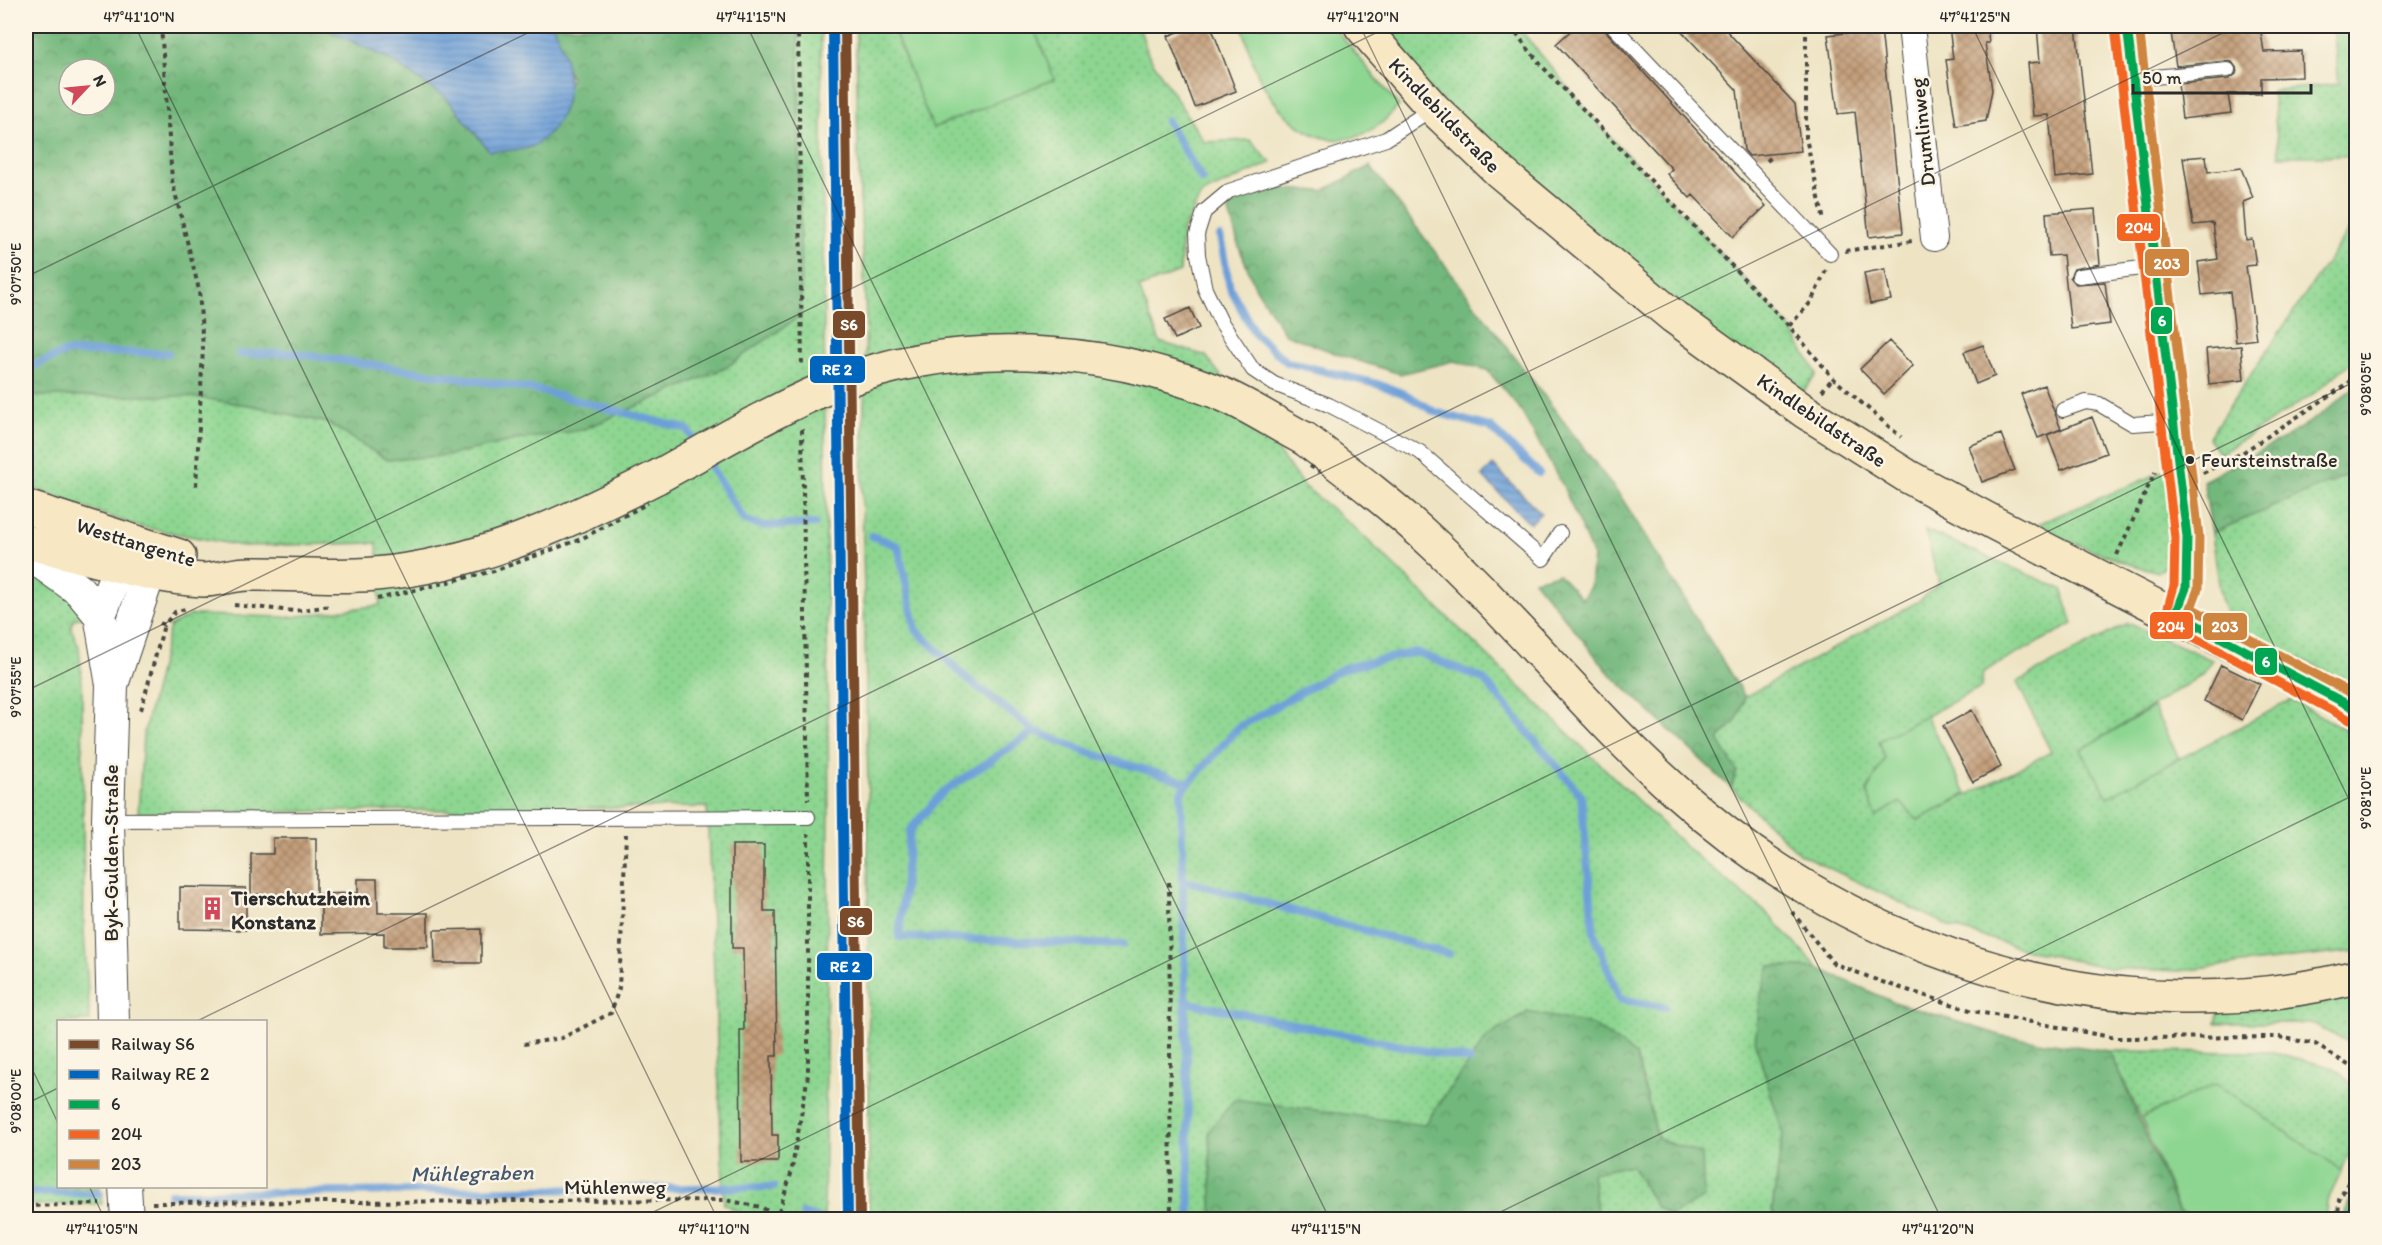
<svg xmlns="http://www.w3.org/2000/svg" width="2382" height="1245" viewBox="0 0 2382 1245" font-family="Itim,sans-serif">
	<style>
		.grass { fill: url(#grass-dots); stroke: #5c805e; stroke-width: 1.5 }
		.forest { fill: url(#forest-crowns); stroke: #4e7153; stroke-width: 1.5; fill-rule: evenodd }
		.green { fill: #8dd691; stroke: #5c805e; stroke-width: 1.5 }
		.water { fill: url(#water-rules); stroke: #4c6582; stroke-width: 1.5 }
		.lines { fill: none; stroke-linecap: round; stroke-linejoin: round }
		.stream { stroke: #6d9fd8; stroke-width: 8 }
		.building { fill: url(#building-cross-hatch) }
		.service-casing { stroke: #484742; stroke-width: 16 }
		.minor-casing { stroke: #484742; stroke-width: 28 }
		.tertiary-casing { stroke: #484742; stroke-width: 34 }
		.secondary-casing { stroke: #484742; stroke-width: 36 }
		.path { stroke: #484742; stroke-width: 4; stroke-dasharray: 4.5 4.5; stroke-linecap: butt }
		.service { stroke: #fff; stroke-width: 14 }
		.minor { stroke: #fff; stroke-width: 26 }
		.tertiary { stroke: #fff; stroke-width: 32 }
		.secondary { stroke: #f7e8c3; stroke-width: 33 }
		.secondary-bridge-casing { stroke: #484742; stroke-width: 36; stroke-linecap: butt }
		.path-bridge { stroke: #484742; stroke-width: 4; stroke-dasharray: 4.5 4.5; stroke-linecap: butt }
		.secondary-bridge { stroke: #f7e8c3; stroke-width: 33 }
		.bus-1-casing { stroke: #fcf5e5; stroke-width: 14 }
		.bus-2-casing { stroke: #fcf5e5; stroke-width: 14 }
		.bus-3-casing { stroke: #fcf5e5; stroke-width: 14 }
		.bus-1 { stroke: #00a651; stroke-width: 9 }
		.bus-2 { stroke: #f26522; stroke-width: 9 }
		.bus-3 { stroke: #cd853f; stroke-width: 9 }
		.rail-1-casing { stroke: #fcf5e5; stroke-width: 15 }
		.rail-2-casing { stroke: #fcf5e5; stroke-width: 15 }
		.rail-1 { stroke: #7a4b2a; stroke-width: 10 }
		.rail-2 { stroke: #0065bd; stroke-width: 10 }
		.ticks { fill: none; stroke: #2b2b2b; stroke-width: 1.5; stroke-opacity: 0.45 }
		.bus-dot { fill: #2b2b2b; stroke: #fcf5e5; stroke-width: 2 }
		.labels { text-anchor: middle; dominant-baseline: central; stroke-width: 5; stroke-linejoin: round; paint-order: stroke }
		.bus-label { font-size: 20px; fill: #2b2b2b; stroke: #fcf5e5; text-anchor: start }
		.street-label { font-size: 21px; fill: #2b2b2b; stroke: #fcf5e5 }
		.poi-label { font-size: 21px; font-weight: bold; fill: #2b2b2b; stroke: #fcf5e5; text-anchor: start }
		.water-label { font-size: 22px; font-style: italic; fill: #455970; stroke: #fcf5e5 }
		.line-badge { stroke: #fcf5e5; stroke-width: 2 }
		.badge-label { font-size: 16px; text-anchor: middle; font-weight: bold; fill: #fff }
		.neatline { fill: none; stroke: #2b2b2b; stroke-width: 2 }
		.ticks-label { font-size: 15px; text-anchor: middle; fill: #2b2b2b }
	</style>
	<defs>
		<pattern id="grass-dots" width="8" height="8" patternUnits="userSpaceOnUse" patternTransform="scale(1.5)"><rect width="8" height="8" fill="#8dd691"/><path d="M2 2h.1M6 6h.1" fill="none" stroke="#7ab87d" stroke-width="1.8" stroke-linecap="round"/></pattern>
		<pattern id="forest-crowns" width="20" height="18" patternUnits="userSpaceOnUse" patternTransform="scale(1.5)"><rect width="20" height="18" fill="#72b77b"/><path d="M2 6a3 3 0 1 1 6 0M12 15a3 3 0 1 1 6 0" fill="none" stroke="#5e9565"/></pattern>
		<pattern id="water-rules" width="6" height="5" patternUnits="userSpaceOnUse" patternTransform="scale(1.5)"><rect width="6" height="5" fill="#6d9fd8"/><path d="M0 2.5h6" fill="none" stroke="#5a82af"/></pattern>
		<pattern id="building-cross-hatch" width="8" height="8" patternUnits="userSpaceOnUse" patternTransform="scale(1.5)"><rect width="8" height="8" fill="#c49f7b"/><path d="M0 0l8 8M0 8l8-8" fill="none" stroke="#9f8265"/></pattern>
	</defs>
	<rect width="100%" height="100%" fill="#fcf5e5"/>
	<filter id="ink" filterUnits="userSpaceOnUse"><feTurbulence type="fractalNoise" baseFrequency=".0167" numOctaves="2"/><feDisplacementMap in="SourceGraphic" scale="12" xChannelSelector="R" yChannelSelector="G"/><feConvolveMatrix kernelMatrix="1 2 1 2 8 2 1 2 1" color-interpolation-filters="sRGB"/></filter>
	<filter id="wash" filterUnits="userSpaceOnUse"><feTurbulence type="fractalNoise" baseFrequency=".008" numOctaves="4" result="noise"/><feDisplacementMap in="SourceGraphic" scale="24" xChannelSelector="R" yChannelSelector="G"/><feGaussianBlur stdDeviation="1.35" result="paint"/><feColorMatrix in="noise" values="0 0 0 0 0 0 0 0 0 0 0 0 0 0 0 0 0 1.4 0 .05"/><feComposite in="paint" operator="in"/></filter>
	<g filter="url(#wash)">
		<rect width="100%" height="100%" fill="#eee4c4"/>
		<path class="grass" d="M798,26H821L829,816L824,1219H751L724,1204L707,807L138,813L143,736L170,626L191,615L292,617L380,605L377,543L242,546L136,526L26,486V401L34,396H185L250,405L328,423L387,460L449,455L511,441L669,391L725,368L801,315Z
			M856,26H892L933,128L1054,79L1033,26H1139L1148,54L1204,142L1250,140L1271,163L1202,194L1182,231L1180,272L1139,288L1160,342L1206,356L1303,485L1356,529L1687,848L1768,914L1818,968L1770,966L1755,1042L1783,1134L1772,1210L1777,1219H1595L1597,1212L1592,1173L1631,1165L1656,1207L1658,1139L1636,1055L1470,1060L1424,1125L1209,1131L1213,1219H869L868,785L862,498L866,318L858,154Z
			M1361,26H1517L1601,127L1789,326L1817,374L1801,395L1674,317Z
			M2333,26H2356V156H2279L2272,91L2339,84Z
			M2356,209V358L2316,392L2220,454L2208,438L2354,222Z
			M2169,469L2178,525L2175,560L2158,572L2129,564L2031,527Z
			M2356,471V684L2231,629L2221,598L2212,533Z
			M1925,530L2062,589L2073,624L1983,672L1981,687L1879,741L1885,758L1867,791L1876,816L1900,802L1918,820L2051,752L2017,682L2128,623L2212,660L2203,674L2082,750L2108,796L2291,700L2356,735V951L2179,971L2109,968L2031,951L1951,927L1800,854L1731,788L1737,771L1717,740L1736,721L1745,697L1919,601L1939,583Z
			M26,569L100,615L74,619L71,628L79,647L82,682L84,932L90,1021L58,1022V1186L100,1187L102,1204L26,1205Z
			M2356,996V1050L2346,1041L2310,1023H2216L2219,1011L2295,1008Z
			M2110,1051L2273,1052L2334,1068L2356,1088V1136L2342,1171L2216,1084L2141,1118Z"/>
		<path class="forest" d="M26,26H321L387,58L448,99L489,151L571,79L553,26H798L801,315L725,368L582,430L511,441L449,455L387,460L328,423L250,405L185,396H34L26,401ZM69,69H105V105H69Z
			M1370,166L1623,500L1745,697L1736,721L1718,740L1737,771L1731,788L1610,674L1534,580L1558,574L1582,599L1590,587L1593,556L1563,486L1518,406L1487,370L1454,361L1400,374L1340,355L1285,334L1255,287L1239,247L1228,208L1261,188L1323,191Z
			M2356,385V471L2212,533L2203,481C2255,453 2314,427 2356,385Z
			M1770,966L1818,968L1891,1001L2003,1036L2110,1051L2178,1211L2194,1219H1777L1772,1211L1783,1134L1755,1042L1761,994Z
			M1528,1012L1593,1025L1636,1055L1658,1139L1702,1154L1704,1198L1670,1216L1656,1207L1631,1165L1592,1173L1597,1212L1595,1219H1213L1209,1131L1235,1099L1424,1125L1487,1037Z
			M2351,1192H2356V1219H2345Z"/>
		<path class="green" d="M892,26H1033L1054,79L933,128Z
			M1242,26H1333L1399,106C1392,112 1386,120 1379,125C1330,160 1287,126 1262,83C1252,66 1248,44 1242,26Z
			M2153,707L2179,758L2108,797L2081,750Z
			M1926,715L1966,794L1918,820L1900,802L1876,817L1867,791L1885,758L1879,741Z
			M2216,1084L2342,1171L2327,1202L2325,1219H2194L2179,1211L2141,1118Z"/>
		<path class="water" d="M320,26H553C574,68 578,115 535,145C525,152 501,150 489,151L448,99L387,58Z
			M1493,465L1541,513L1530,524L1482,476Z"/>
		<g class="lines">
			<path class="stream" d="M1167,121L1202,180
				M1220,237L1230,288L1255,334L1287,362L1377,384L1405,394L1435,412L1490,427L1539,473
				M239,354L293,353L533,389L687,429L697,445
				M26,369L66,352L168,353
				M705,458L744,520L763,526L815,524
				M872,536L898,546L916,630L967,679L1035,731L1090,753L1189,783
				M1035,731L943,792L910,830L899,937L1123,945
				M1183,880L1449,954
				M1185,1002L1470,1060
				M26,1192L100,1194
				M170,1194L774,1187
				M803,1214L821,1219
				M1190,1220L1181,792L1239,727L1344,668L1416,652L1483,679L1581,795L1594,933L1620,999L1665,1007"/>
		</g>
		<g id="blocks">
			<path class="building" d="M1194,26H1211L1236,91L1195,107L1168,36Z
				M1576,26H1601L1766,206L1733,237L1693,195L1690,198L1667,174L1672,169L1556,44Z
				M1677,26H1722L1795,104L1801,151L1749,156L1744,150L1737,90Z
				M1949,26H1987L1989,43H1985L1992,90L1986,121L1956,126L1946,60L1953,59Z
				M2037,26H2076L2092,174L2055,178L2049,115L2033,116L2028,63L2040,62Z
				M2170,26H2260L2264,52L2301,51L2302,77L2261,78V94H2228L2231,113L2182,119L2178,84L2229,79L2236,74L2237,69L2232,62L2227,61L2176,66Z
				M1881,29L1903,233L1869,237L1855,112L1838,114L1828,35Z
				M2206,156L2208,172L2241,168L2253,198L2243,202L2246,240L2252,239L2256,265L2246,266L2256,339L2236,342L2230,292L2202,295L2198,262L2218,259L2213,223L2193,225L2183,158Z
				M2095,209L2100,264L2074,269L2070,277L2076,284L2105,282L2110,324L2071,329L2063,255L2049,256L2046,213Z
				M1885,269L1891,300L1870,304L1864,273Z
				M1190,308L1199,328L1175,339L1165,319Z
				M1889,341L1913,366L1884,394L1860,369Z
				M1983,345L1995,376L1976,384L1964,352Z
				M2241,346L2244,380L2209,384L2206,349Z
				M2044,385L2061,429L2038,438L2021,394Z
				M2092,417L2106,453L2061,470L2047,435Z
				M2001,434L2015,470L1982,482L1969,446Z
				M2221,665L2260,684L2242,720L2204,701Z
				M1972,710L2001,767L1973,782L1943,726Z
				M273,838H316V894H251V854H273Z
				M732,845H764V911H775L777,1056H771L772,1135H778V1162H741L740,1030H744L743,948H732Z
				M358,879H377L378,913H428V947H384V933L321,934V894L358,893Z
				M180,887L246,888V930L180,929Z
				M481,929V963H435L434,930Z"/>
		</g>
	</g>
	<g filter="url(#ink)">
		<use href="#blocks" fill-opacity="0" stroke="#484742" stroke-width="1.5"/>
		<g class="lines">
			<defs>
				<path id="service" d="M1613,26L1830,254
					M2133,79L2228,70
					M1433,108L1386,139L1229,191L1204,212L1197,234L1198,255L1205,289L1221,322L1253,370L1274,384L1329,405L1420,452L1543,559L1560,533
					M2079,276L2157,266
					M2063,410L2086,402L2099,404L2133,424L2175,421
					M108,820L808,817"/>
				<path id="minor" d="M1911,26L1934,238
					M2127,26L2187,537L2186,588L2176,614"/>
				<path id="tertiary" d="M26,552L79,590L100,615
					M112,685L150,571L141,546L120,564L100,615L112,685L108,820L113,1022
					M125,1186L127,1220"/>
				<path id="secondary" d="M1361,26L1433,108L1500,172L1674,317L1804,411L1907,476L1996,524L2356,709
					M1305,439C1350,473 1395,507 1436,546C1520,624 1591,716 1677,792C1861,958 2114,1037 2356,977
					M26,507L179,556
					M26,542C79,554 150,578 203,580C218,580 233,574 248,574C291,573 333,578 375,574C477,565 567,523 657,477"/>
			</defs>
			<use href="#service" class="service-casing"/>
			<use href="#minor" class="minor-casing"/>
			<use href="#tertiary" class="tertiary-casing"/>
			<use href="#secondary" class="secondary-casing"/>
			<path class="path" d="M161,26L172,180L199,290L203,348L196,487
				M798,26L802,368
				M1510,26L1541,65L1789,326
				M1806,26V138L1824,221
				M1767,161L1774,155
				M1845,251L1912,241
				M1826,270L1811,302L1789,326L1833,378L1901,437
				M1822,391L1833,378
				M802,429L808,800
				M2203,473L2242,453L2346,385L2356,374
				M2117,555L2155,472
				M234,605L294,611L331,606
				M160,623L164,625L175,612L188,608
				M141,710L164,625
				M1169,882L1171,1220
				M1792,912L1833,963L1879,981L1973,1011L2116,1038L2279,1037L2315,1044L2356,1070
				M524,1044L562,1038L611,1013L619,988L626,834
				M152,1203L725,1200L761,1207L783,1220
				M26,1206L100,1204
				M776,1220L791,1174L808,1075V834
				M2338,1220L2339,1200L2356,1167"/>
			<use href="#service" class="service"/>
			<use href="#minor" class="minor"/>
			<use href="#tertiary" class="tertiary"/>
			<use href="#secondary" class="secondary"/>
			<defs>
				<path id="secondary-bridge" d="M657,477C716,445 775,408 839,383C956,337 1101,346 1217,392C1247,404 1276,424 1305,439"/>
			</defs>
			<use href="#secondary-bridge" class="secondary-bridge-casing"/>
			<path class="path-bridge" d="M1310,466L1320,472
				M377,599L494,571L581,539L648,503"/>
			<use href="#secondary-bridge" class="secondary-bridge"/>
			<defs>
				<path id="bus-1" d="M2127,26L2187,537L2186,588L2176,614
					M2176,614L2356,709"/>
				<path id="bus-2" d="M2115,27L2175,538L2174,586L2165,618L2170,625L2350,720"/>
				<path id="bus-3" d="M2139,26L2199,536L2198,589L2191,608L2356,696"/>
			</defs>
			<use href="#bus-1" class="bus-1-casing"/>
			<use href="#bus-2" class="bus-2-casing"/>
			<use href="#bus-3" class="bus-3-casing"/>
			<use href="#bus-1" class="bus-1"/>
			<use href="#bus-2" class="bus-2"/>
			<use href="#bus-3" class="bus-3"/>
			<defs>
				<path id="rail-1" d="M845,26L860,1220"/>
				<path id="rail-2" d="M833,26L848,1220"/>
			</defs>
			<use href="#rail-1" class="rail-1-casing"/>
			<use href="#rail-2" class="rail-2-casing"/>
			<use href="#rail-1" class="rail-1"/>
			<use href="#rail-2" class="rail-2"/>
		</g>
	</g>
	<path class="ticks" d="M135,26L718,1220M747,26L1330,1220M1360,26L1942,1220M1972,26L2356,814M26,277L542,26M26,691L1390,26M195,1022L2237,26M26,1056L58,1123M26,1104L58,1088M89,1186L105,1220M637,1220L2356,381M1484,1220L2356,794M2332,1220L2356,1207"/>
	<defs>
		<symbol id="building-bare" viewBox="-9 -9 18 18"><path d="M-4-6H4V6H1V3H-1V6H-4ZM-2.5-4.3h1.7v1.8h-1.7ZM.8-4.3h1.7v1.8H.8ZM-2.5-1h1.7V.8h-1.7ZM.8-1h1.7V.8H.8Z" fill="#d1495b" stroke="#fcf5e5" stroke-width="2.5" paint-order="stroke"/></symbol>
	</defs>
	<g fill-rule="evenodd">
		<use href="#building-bare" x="196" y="892" width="33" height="33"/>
	</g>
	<circle class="bus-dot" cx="2190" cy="460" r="5"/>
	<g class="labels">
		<g class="bus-label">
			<text x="2201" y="460">Feursteinstraße</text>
		</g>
		<g class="street-label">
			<text transform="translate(1445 115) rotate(46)">Kindlebildstraße</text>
			<text transform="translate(1922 132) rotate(-96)">Drumlinweg</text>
			<text transform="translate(1822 420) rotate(34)">Kindlebildstraße</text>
			<text transform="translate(136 542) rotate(17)">Westtangente</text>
			<text transform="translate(110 853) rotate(-90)">Byk-Gulden-Straße</text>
			<text x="615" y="1186">Mühlenweg</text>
		</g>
		<g class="poi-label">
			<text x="231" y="897">Tierschutzheim<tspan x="231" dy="24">Konstanz</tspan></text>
		</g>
		<g class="water-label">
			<text transform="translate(472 1173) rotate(-1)">Mühlegraben</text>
		</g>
	</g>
	<g class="line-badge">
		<rect x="2116" y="213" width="45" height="29" rx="6" fill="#f26522"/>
		<rect x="2144" y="248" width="46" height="29" rx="6" fill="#cd853f"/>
		<rect x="2150" y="306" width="23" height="29" rx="6" fill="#00a651"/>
		<rect x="832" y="310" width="34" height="29" rx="6" fill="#7a4b2a"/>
		<rect x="809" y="355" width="57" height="29" rx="6" fill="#0065bd"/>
		<rect x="2149" y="611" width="45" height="29" rx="6" fill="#f26522"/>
		<rect x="2202" y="612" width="46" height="29" rx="6" fill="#cd853f"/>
		<rect x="2254" y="647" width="24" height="29" rx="6" fill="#00a651"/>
		<rect x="839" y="907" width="34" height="29" rx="6" fill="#7a4b2a"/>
		<rect x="816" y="952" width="57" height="29" rx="6" fill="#0065bd"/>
	</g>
	<g class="badge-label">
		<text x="2139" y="233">204</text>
		<text x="2167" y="269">203</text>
		<text x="2162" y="326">6</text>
		<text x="849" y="330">S6</text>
		<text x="837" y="375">RE 2</text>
		<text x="2171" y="632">204</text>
		<text x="2225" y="632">203</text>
		<text x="2266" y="667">6</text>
		<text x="856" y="927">S6</text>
		<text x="845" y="972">RE 2</text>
	</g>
	<rect width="2382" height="1245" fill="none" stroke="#fcf5e5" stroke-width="66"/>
	<rect x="57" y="1020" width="210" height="168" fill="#fcf5e5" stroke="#a8a49b" stroke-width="1.5"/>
	<rect x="69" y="1040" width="30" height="9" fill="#7a4b2a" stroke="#a8a49b" stroke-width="1.5"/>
	<text x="111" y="1050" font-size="18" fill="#2b2b2b">Railway S6</text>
	<rect x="69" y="1070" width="30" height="9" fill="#0065bd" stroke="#a8a49b" stroke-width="1.5"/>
	<text x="111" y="1080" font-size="18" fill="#2b2b2b">Railway RE 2</text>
	<rect x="69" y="1100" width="30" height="9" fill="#00a651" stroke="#a8a49b" stroke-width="1.5"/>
	<text x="111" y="1110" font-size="18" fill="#2b2b2b">6</text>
	<rect x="69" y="1130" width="30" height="9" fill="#f26522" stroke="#a8a49b" stroke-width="1.5"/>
	<text x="111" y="1140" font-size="18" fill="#2b2b2b">204</text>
	<rect x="69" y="1160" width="30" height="9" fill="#cd853f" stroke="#a8a49b" stroke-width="1.5"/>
	<text x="111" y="1170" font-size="18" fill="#2b2b2b">203</text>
	<g transform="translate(87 87) rotate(64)"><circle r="28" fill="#fcf5e5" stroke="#a8a49b" stroke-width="1.5"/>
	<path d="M0-4.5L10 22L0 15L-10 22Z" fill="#d1495b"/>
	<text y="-9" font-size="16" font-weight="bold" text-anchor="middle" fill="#2b2b2b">N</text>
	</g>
	<path d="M2133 84v9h178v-9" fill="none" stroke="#2b2b2b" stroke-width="3"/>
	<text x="2142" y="84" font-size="18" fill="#2b2b2b" stroke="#fcf5e5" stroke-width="4.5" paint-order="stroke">50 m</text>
	<rect x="33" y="33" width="2316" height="1179" class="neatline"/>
	<g class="ticks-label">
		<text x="139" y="22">47°41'10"N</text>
		<text x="751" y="22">47°41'15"N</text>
		<text x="1363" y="22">47°41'20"N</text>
		<text x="1975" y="22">47°41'25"N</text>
		<text transform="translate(16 274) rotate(-90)" y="5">9°07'50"E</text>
		<text transform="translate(2366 384) rotate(-90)" y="5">9°08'05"E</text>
		<text transform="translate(16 687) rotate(-90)" y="5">9°07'55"E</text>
		<text transform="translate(2366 798) rotate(-90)" y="5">9°08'10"E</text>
		<text transform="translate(16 1101) rotate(-90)" y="5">9°08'00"E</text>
		<text x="102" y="1234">47°41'05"N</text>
		<text x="714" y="1234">47°41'10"N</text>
		<text x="1326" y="1234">47°41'15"N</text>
		<text x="1938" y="1234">47°41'20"N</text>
	</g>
</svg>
